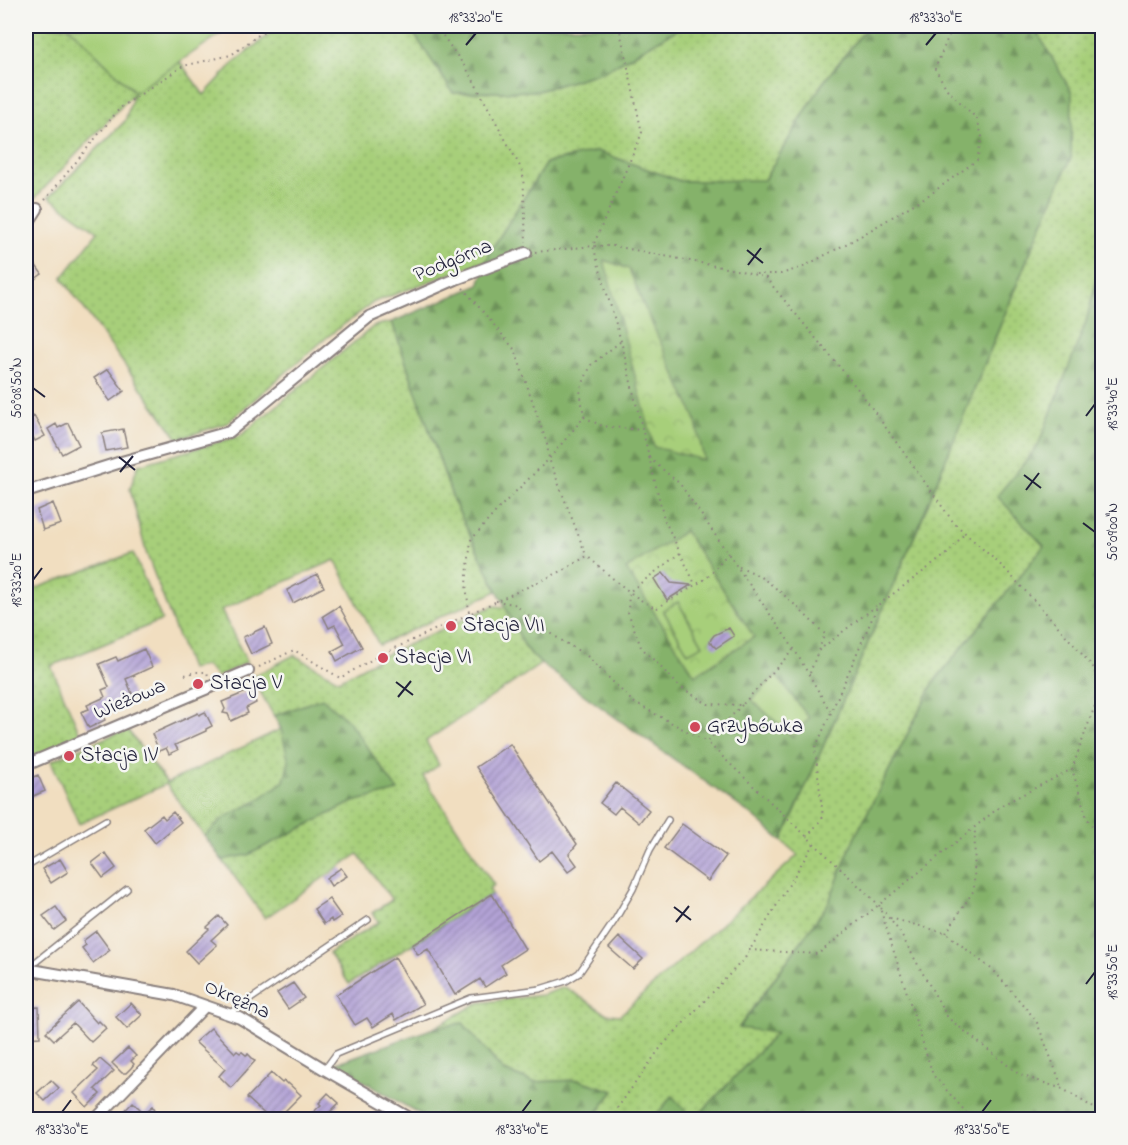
<svg xmlns="http://www.w3.org/2000/svg" width="1128" height="1145" viewBox="0 0 1128 1145" font-family="'Indie Flower',sans-serif">
	<style>
		.grass { fill: url(#grass-dots); stroke: #64785a; stroke-width: 1.5 }
		.forest { fill: url(#forest-firs); stroke: #546a52; stroke-width: 1.5 }
		.park { fill: url(#park-crowns); stroke: #64785a; stroke-width: 1.5 }
		.pitch { fill: #a7cf7a; stroke: #64785a; stroke-width: 1.5 }
		.building { fill: url(#building-hatch) }
		.lines { fill: none; stroke-linecap: round; stroke-linejoin: round }
		.lane-casing { stroke: #8a807e; stroke-width: 8 }
		.street-casing { stroke: #8a807e; stroke-width: 14 }
		.path { stroke: #8a807e; stroke-width: 2; stroke-dasharray: 1.5 4.5; stroke-linecap: butt }
		.lane { stroke: #fff; stroke-width: 5 }
		.street { stroke: #fff; stroke-width: 10 }
		.ticks { fill: none; stroke: #22223b; stroke-width: 2 }
		.poi-dot { fill: #d1495b; stroke: #f6f6f2; stroke-width: 2 }
		.labels { text-anchor: middle; dominant-baseline: central; stroke-width: 5; stroke-linejoin: round; paint-order: stroke }
		.street-label { font-size: 21px; fill: #22223b; stroke: #f6f6f2 }
		.poi-label { font-size: 21px; fill: #22223b; stroke: #f6f6f2; text-anchor: start }
		.neatline { fill: none; stroke: #22223b; stroke-width: 2 }
		.ticks-label { font-size: 15px; text-anchor: middle; fill: #22223b }
	</style>
	<defs>
		<pattern id="grass-dots" width="8" height="8" patternUnits="userSpaceOnUse" patternTransform="scale(1.5)"><rect width="8" height="8" fill="#a7cf7a"/><path d="M2 2h.1M6 6h.1" fill="none" stroke="#8fb16a" stroke-width="1.8" stroke-linecap="round"/></pattern>
		<pattern id="forest-firs" width="22" height="20" patternUnits="userSpaceOnUse" patternTransform="scale(1.5)"><rect width="22" height="20" fill="#85b26a"/><path d="M5 1l3.5 6h-7zM16 11l3.5 6h-7z" fill="#6c9058"/></pattern>
		<pattern id="park-crowns" width="20" height="18" patternUnits="userSpaceOnUse" patternTransform="scale(1.5)"><rect width="20" height="18" fill="#a7cf7a"/><path d="M2 6a3 3 0 1 1 6 0M12 15a3 3 0 1 1 6 0" fill="none" stroke="#8fb16a"/></pattern>
		<pattern id="building-hatch" width="6" height="6" patternUnits="userSpaceOnUse" patternTransform="scale(1.5)"><rect width="6" height="6" fill="#b3a3d6"/><path d="M-1 1l2-2M0 6l6-6M5 7l2-2" fill="none" stroke="#9184af"/></pattern>
	</defs>
	<rect width="100%" height="100%" fill="#f6f6f2"/>
	<filter id="ink" filterUnits="userSpaceOnUse"><feTurbulence type="fractalNoise" baseFrequency=".0167" numOctaves="2"/><feDisplacementMap in="SourceGraphic" scale="12" xChannelSelector="R" yChannelSelector="G"/><feConvolveMatrix kernelMatrix="1 2 1 2 8 2 1 2 1" color-interpolation-filters="sRGB"/></filter>
	<filter id="wash" filterUnits="userSpaceOnUse"><feTurbulence type="fractalNoise" baseFrequency=".008" numOctaves="4" result="noise"/><feDisplacementMap in="SourceGraphic" scale="24" xChannelSelector="R" yChannelSelector="G"/><feGaussianBlur stdDeviation="1.35" result="paint"/><feColorMatrix in="noise" values="0 0 0 0 0 0 0 0 0 0 0 0 0 0 0 0 0 1.4 0 .05"/><feComposite in="paint" operator="in"/></filter>
	<g filter="url(#wash)">
		<rect width="100%" height="100%" fill="#f1dec0"/>
		<path class="grass" d="M26,26H68L134,91L180,62L204,95L233,64L279,26H409L454,93L538,91L605,71L683,26H868L822,84L764,181H680L597,151L546,163L490,252L488,260L374,302L326,338L227,423L178,439L62,278L98,232L49,197L125,121L134,93L36,197L26,212Z
			M1029,26H1102V260L1086,322L1045,546L934,682L853,841L828,904L739,1027L777,1033L695,1119H693L672,1097L653,1119L592,1120L613,1092L579,1080L533,1082L503,1071L463,1023L434,1028L478,1003L542,995L565,987L607,1014L620,1015L798,855L782,841L918,528L1026,262L1071,157L1036,30Z
			M392,322L454,502L497,591L379,645L335,560L221,610L247,662L217,677L206,666L190,669L146,552L130,489L138,465L240,436L374,326Z
			M133,553L162,620L51,666L82,738L26,762V592Z
			M493,606L506,607L526,649L541,664L426,741L439,765L423,776L494,885L489,889L492,894L349,984L329,953L379,922L372,913L392,900L358,854L265,918L166,784L79,824L51,761L127,729L167,783L281,729L252,677L294,655L339,680L385,655Z"/>
		<path class="forest" d="M409,26H683L605,71L538,91L453,93Z
			M868,26H1029L1036,30L1072,93L1071,157L1026,262L918,528L782,841L753,816L541,664L526,649L454,502L392,322L479,285L490,252L546,163L597,151L680,181L764,180L822,84Z
			M1102,260V1119H695L776,1033L739,1028L828,904L853,841L934,682L1044,546L997,496L1038,446L1086,322Z
			M322,698L350,723L398,791L353,802L248,855L222,860L205,836L225,817L255,802L284,781L289,762L281,729L274,716Z
			M463,1023L503,1071L533,1082L579,1080L614,1091L592,1119H428L334,1064L434,1028Z
			M672,1096L693,1119H653Z"/>
		<path class="park" d="M604,260L629,269L643,304L695,418L704,460L654,447Z
			M685,531L754,637L695,675L626,569Z"/>
		<path class="pitch" d="M68,26H215L222,33L135,92Z
			M678,602L703,645L688,653L663,610Z
			M776,675L809,718L793,737L752,700Z"/>
		<g id="blocks">
			<path class="building" d="M32,260L42,274L29,283L26,278V264Z
				M108,369L124,391L110,401L94,378Z
				M34,416L45,436L35,441L26,423V420Z
				M68,423L79,445L62,454L48,429L56,424L58,428Z
				M123,429L127,447L106,451L102,433Z
				M53,503L61,524L43,530L37,510Z
				M663,573L671,583L691,585L667,600L654,579Z
				M317,574L324,587L293,603L287,590Z
				M339,606L362,647L337,661L332,651L345,644L335,625L329,628L323,616Z
				M265,627L272,644L251,654L243,637Z
				M729,628L734,636L716,648L710,642L711,639L714,635Z
				M144,649L152,667L126,679L133,696L121,702L122,706L102,714L105,720L89,728L81,712L89,709L87,705L105,697L102,690L109,687L99,664L116,657L118,661Z
				M251,690L256,703L246,708L248,713L231,721L228,714L223,713L225,709L222,702Z
				M205,712L212,726L206,729V731L175,745L178,750L169,754L166,748L159,751L152,734L198,713L199,715Z
				M510,744L577,844L569,854L577,865L568,872L552,851L539,861L476,767Z
				M38,775L45,791L26,799V780Z
				M616,783L649,810L639,823L620,807L614,814L600,803Z
				M173,812L181,822L155,843L144,829L162,815L165,819Z
				M682,824L726,856L708,881L664,848Z
				M105,853L116,868L103,878L92,863Z
				M60,859L68,872L51,883L42,869Z
				M341,868L347,876L331,886L326,878Z
				M492,894L525,949L501,965L506,973L485,987L480,979L455,995L428,949L418,955L412,945Z
				M329,899L341,916L332,922L331,919L324,924L314,909Z
				M56,907L66,921L54,930L43,916Z
				M219,916L227,925L211,940L217,945L197,963L186,951L209,929L207,927Z
				M96,931L110,950L93,963L82,948L86,945L83,941Z
				M619,937L643,959L633,969L609,948Z
				M395,957L423,1004L396,1020L393,1014L373,1027L367,1018L355,1025L336,995Z
				M293,983L304,998L288,1009L277,993Z
				M78,1002L97,1023L99,1021L106,1028L91,1042L73,1023L54,1040L46,1032Z
				M131,1003L142,1015L127,1029L116,1017Z
				M39,1007L40,1037L26,1038V1008Z
				M211,1028L235,1053L237,1051L240,1053L242,1052L246,1055L248,1054L255,1061L231,1088L219,1076L225,1069L195,1042Z
				M128,1048L136,1056L131,1061L134,1064L131,1068L126,1073H122L112,1063Z
				M100,1059L114,1071L95,1089L100,1094L87,1107L74,1093L98,1070L93,1066Z
				M271,1073L282,1083L284,1081L287,1084L288,1083L301,1095L277,1119H270L247,1098Z
				M51,1080L59,1088L45,1101L37,1093Z
				M328,1093L339,1103L323,1119H306L321,1105L319,1103Z
				M133,1102L144,1113L153,1106L160,1119H117Z"/>
		</g>
	</g>
	<g filter="url(#ink)">
		<use href="#blocks" fill-opacity="0" stroke="#8a807e" stroke-width="1.5"/>
		<g class="lines">
			<defs>
				<path id="lane" d="M26,867L106,820
					M28,968L127,889
					M230,1013L368,920
					M325,1069L336,1054L471,998L540,989L566,981L579,973L615,920L633,889L650,850L668,820"/>
				<path id="street" d="M26,226L37,209
					M26,492L118,463L229,432L369,317L456,279L526,253
					M26,765L248,671
					M26,969L174,995L240,1018L324,1069L413,1120
					M95,1120L205,1006"/>
			</defs>
			<use href="#lane" class="lane-casing"/>
			<use href="#street" class="street-casing"/>
			<path class="path" d="M436,26L470,74L523,172L526,242
				M619,26L642,133L593,246H614L746,272L766,278L861,393L954,523L1004,568L1056,624L1093,667L1101,689L1072,769L1087,818L1102,840
				M45,200L120,108L183,66L231,55L271,26
				M535,252L593,246L621,341L664,519L695,584
				M756,274H781L803,267L859,237L932,193L977,160L982,136L977,119L947,89L935,69L949,35L960,26
				M463,288L515,350L547,444L549,459L586,555
				M584,417L602,426L641,430
				M649,458L680,484L794,649L830,711
				M680,553L629,592L628,612L641,647L680,687L708,704L742,705L794,649
				M739,567C770,576 801,612 825,634L818,651
				M496,601L514,604L556,637L587,656L633,702L707,742
				M469,612L466,584L471,540L500,507L549,459L584,417L580,390L591,365L621,341
				M259,667L294,650L340,678L378,656L562,571L587,556C601,568 641,605 657,608L707,578L728,553
				M810,673L818,651L876,606
				M185,675L195,672H207L208,676
				M742,705L707,742L879,905L933,1075L973,1120
				M807,837L823,817L815,749L878,605L947,554L965,533
				M881,908L899,931L948,1018L1020,1075L1063,1089L1102,1113
				M890,918L946,933L995,972L1036,1020L1063,1089
				M946,933L974,890L975,827
				M749,950L818,954L1002,805L1072,769
				M615,1120L616,1110L661,1047L745,958L814,843"/>
			<use href="#lane" class="lane"/>
			<use href="#street" class="street"/>
		</g>
	</g>
	<path class="ticks" d="M466,45L476,33M926,45L936,33M747,250L763,263M748,265L761,248M33,388L45,397M1086,416L1095,404M119,457L135,470M120,472L133,456M1024,475L1041,488M1026,490L1039,473M1083,523L1095,532M33,580L42,568M396,682L413,695M398,697L411,681M674,907L691,920M676,922L689,906M1086,984L1095,972M62,1112L71,1100M522,1112L531,1100M982,1112L991,1100"/>
	<g class="poi-dot">
		<circle cx="451" cy="626" r="6"/>
		<circle cx="383" cy="658" r="6"/>
		<circle cx="198" cy="684" r="6"/>
		<circle cx="695" cy="727" r="6"/>
		<circle cx="69" cy="756" r="6"/>
	</g>
	<g class="labels">
		<g class="street-label">
			<text transform="translate(453 261) rotate(-22)">Podgórna</text>
			<text transform="translate(130 700) rotate(-23)">Wieżowa</text>
			<text transform="translate(237 1000) rotate(24)">Okrężna</text>
		</g>
		<g class="poi-label">
			<text x="463" y="626">Stacja VII</text>
			<text x="395" y="658">Stacja VI</text>
			<text x="210" y="684">Stacja V</text>
			<text x="707" y="727">Grzybówka</text>
			<text x="81" y="756">Stacja IV</text>
		</g>
	</g>
	<rect width="1128" height="1145" fill="none" stroke="#f6f6f2" stroke-width="66"/>
	<rect x="33" y="33" width="1062" height="1079" class="neatline"/>
	<g class="ticks-label">
		<text x="476" y="22">18°33'20"E</text>
		<text x="936" y="22">18°33'30"E</text>
		<text transform="translate(16 388) rotate(-90)" y="5">50°08'50"N</text>
		<text transform="translate(1112 404) rotate(-90)" y="5">18°33'40"E</text>
		<text transform="translate(1112 532) rotate(-90)" y="5">50°09'00"N</text>
		<text transform="translate(16 580) rotate(-90)" y="5">18°33'20"E</text>
		<text transform="translate(1112 972) rotate(-90)" y="5">18°33'50"E</text>
		<text x="62" y="1134">18°33'30"E</text>
		<text x="522" y="1134">18°33'40"E</text>
		<text x="982" y="1134">18°33'50"E</text>
	</g>
</svg>
